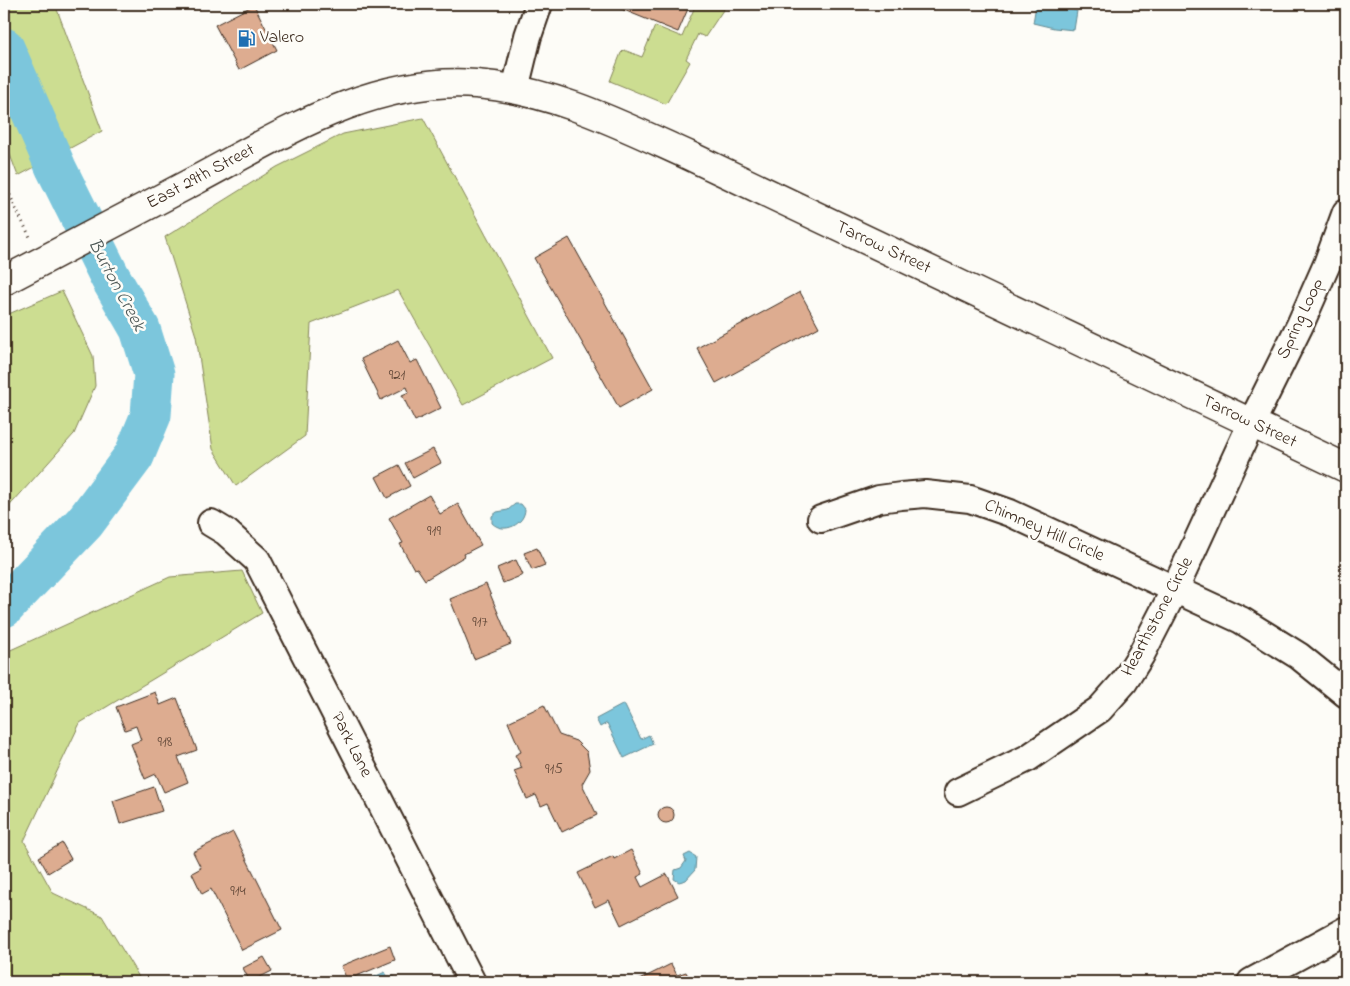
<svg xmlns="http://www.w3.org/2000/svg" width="1350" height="986" viewBox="0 0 1350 986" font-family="'Indie Flower',sans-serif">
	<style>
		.green { fill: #ccdd91; stroke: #848458 }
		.water { fill: #7cc6dc; stroke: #628890 }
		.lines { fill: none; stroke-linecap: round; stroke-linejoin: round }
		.river { stroke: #7cc6dc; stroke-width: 41 }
		.building { fill: #ddac90; stroke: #3b2a1e }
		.minor-casing { stroke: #3b2a1e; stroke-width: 30 }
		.major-casing { stroke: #3b2a1e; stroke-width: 31 }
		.path { stroke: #3b2a1e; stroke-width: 3; stroke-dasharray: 1 4; stroke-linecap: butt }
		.minor { stroke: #fdfcf7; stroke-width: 26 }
		.major { stroke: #fdfcf7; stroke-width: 28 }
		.labels { text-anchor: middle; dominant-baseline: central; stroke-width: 5; stroke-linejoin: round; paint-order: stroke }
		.number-label { font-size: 15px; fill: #644a3a }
		.poi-label { font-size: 18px; fill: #3b2a1e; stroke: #fdfcf7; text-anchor: start }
		.street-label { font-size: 18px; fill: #3b2a1e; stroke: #fdfcf7 }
		.water-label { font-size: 19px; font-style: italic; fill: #4e5957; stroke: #fdfcf7 }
	</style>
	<rect width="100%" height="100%" fill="#fdfcf7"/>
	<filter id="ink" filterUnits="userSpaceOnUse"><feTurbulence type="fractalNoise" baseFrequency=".02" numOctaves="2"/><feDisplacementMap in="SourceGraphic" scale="10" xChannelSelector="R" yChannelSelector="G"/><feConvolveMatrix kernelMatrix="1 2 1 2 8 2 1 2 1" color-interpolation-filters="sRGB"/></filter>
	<g filter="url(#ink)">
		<path class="green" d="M4,4H55L102,131L18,176L4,139Z
			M696,4H727L705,37L698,34L686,59L690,62L666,104L610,81L621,53L624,50L642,57L655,26L682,37Z
			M423,118L552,358L463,405L398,290L311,324L305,436L236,486L213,449L196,336L165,237L277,167L343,134Z
			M62,291L93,356L95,386L74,434L4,512V316Z
			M242,571L262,613L80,723L24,841L53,893L102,916L142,982H4V653L170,577Z"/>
		<path class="water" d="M1036,5L1057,6L1077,11L1074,30L1054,28L1033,23Z
			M515,504H521L525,509C525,524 504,535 492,523V516L497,512L508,510Z
			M624,704L641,739L649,735L653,744L624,758L607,723L600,727L596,719Z
			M690,853L696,857L695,870L686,880L679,882L674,879L675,870L681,868L686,861L684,856Z
			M385,972L387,976L395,977L400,982H374L372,978Z"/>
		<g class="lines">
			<path class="river" d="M4,48L56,168L110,277L140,329L154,374L151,415L134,456L85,522L4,607"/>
		</g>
		<path class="building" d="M609,4H690L678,32Z
			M254,5L277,50L239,70L215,25Z
			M569,238L653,389L619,408L534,258Z
			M800,292L819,327L716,383L697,348Z
			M398,340L410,363L417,360L441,408L415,421L402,395L409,392L407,387L381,400L361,359Z
			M433,449L441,463L413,478L405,463Z
			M399,465L410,486L387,498L376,477Z
			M429,495L440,514L458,504L481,545L464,554L465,556L425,580L417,568L414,569L400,544L403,543L389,518Z
			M537,548L545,565L532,570L524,553Z
			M516,560L523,575L503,583L497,568Z
			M486,584L511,644L474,659L450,599Z
			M155,692L160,705L177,698L197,750L178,757L188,782L164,792L156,774L145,779L131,744L141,740L136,726L125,730L116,707Z
			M544,705L559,735L576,741L587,752L590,770L582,784L597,815L562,832L548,803L541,806L536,795L527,799L514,771L522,768L515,755L521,752L508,722Z
			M154,787L162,811L120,824L113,801Z
			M658 815a8 8 0 1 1 16 0a8 8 0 1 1-16 0Z
			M233,832L282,930L242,950L211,889L202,894L192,873L201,868L193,852Z
			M62,843L71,859L48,873L39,857Z
			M631,850L643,874L637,877L642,887L667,874L678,896L621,925L609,900L595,907L578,873L613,856L614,859Z
			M390,946L395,960L347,980L341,966Z
			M264,957L272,971L250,982L243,968Z
			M671,964L677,975L686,972L691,982H635Z"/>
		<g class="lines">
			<defs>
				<path id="minor" d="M515,89L528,36L539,4
					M821,519L879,499L901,496L925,494L970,499L1010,513L1241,620L1299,656L1346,694
					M211,523L226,532L257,560L472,982
					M958,792L1028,758L1100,709L1124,682L1141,655L1175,589L1251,424L1300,325L1327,264L1346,212
					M1251,982L1346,930"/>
				<path id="major" d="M4,281C69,247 133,213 198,179C284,133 374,76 476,84C553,90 621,125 690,156L1346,468"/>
			</defs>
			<use href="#minor" class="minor-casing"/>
			<use href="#major" class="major-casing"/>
			<path class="path" d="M4,181L15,207L31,239"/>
			<use href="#minor" class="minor"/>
			<use href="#major" class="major"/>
		</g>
	</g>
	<defs>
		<symbol id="fuel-bare" viewBox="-9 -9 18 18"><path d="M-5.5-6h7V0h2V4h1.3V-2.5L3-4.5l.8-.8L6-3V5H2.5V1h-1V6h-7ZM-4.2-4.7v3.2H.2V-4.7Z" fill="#1f6fb2" stroke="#fdfcf7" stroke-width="2.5" paint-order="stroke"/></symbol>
	</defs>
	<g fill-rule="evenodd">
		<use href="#fuel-bare" x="234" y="26" width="25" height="25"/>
	</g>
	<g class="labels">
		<g class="number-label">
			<text x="397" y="375">921</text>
			<text x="434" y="531">919</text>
			<text x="480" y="622">917</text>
			<text x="165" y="742">918</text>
			<text x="554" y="769">915</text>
			<text x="238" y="891">914</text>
		</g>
		<g class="poi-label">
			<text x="260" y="38">Valero</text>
		</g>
		<g class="street-label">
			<text transform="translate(201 177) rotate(-28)">East 29th Street</text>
			<text transform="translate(883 248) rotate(25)">Tarrow Street</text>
			<text transform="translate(1301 319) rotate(-65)">Spring Loop</text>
			<text transform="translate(1249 422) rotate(25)">Tarrow Street</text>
			<text transform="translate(1044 531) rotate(24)">Chimney Hill Circle</text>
			<text transform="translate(1158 617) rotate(-62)">Hearthstone Circle</text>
			<text transform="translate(351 745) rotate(63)">Park Lane</text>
		</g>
		<g class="water-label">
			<text transform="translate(116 285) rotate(62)">Burton Creek</text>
		</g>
	</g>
	<rect width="1350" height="986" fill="none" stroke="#fdfcf7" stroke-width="20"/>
	<rect x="10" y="10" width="1330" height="966" fill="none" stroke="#3b2a1e" stroke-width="2" filter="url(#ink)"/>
</svg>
